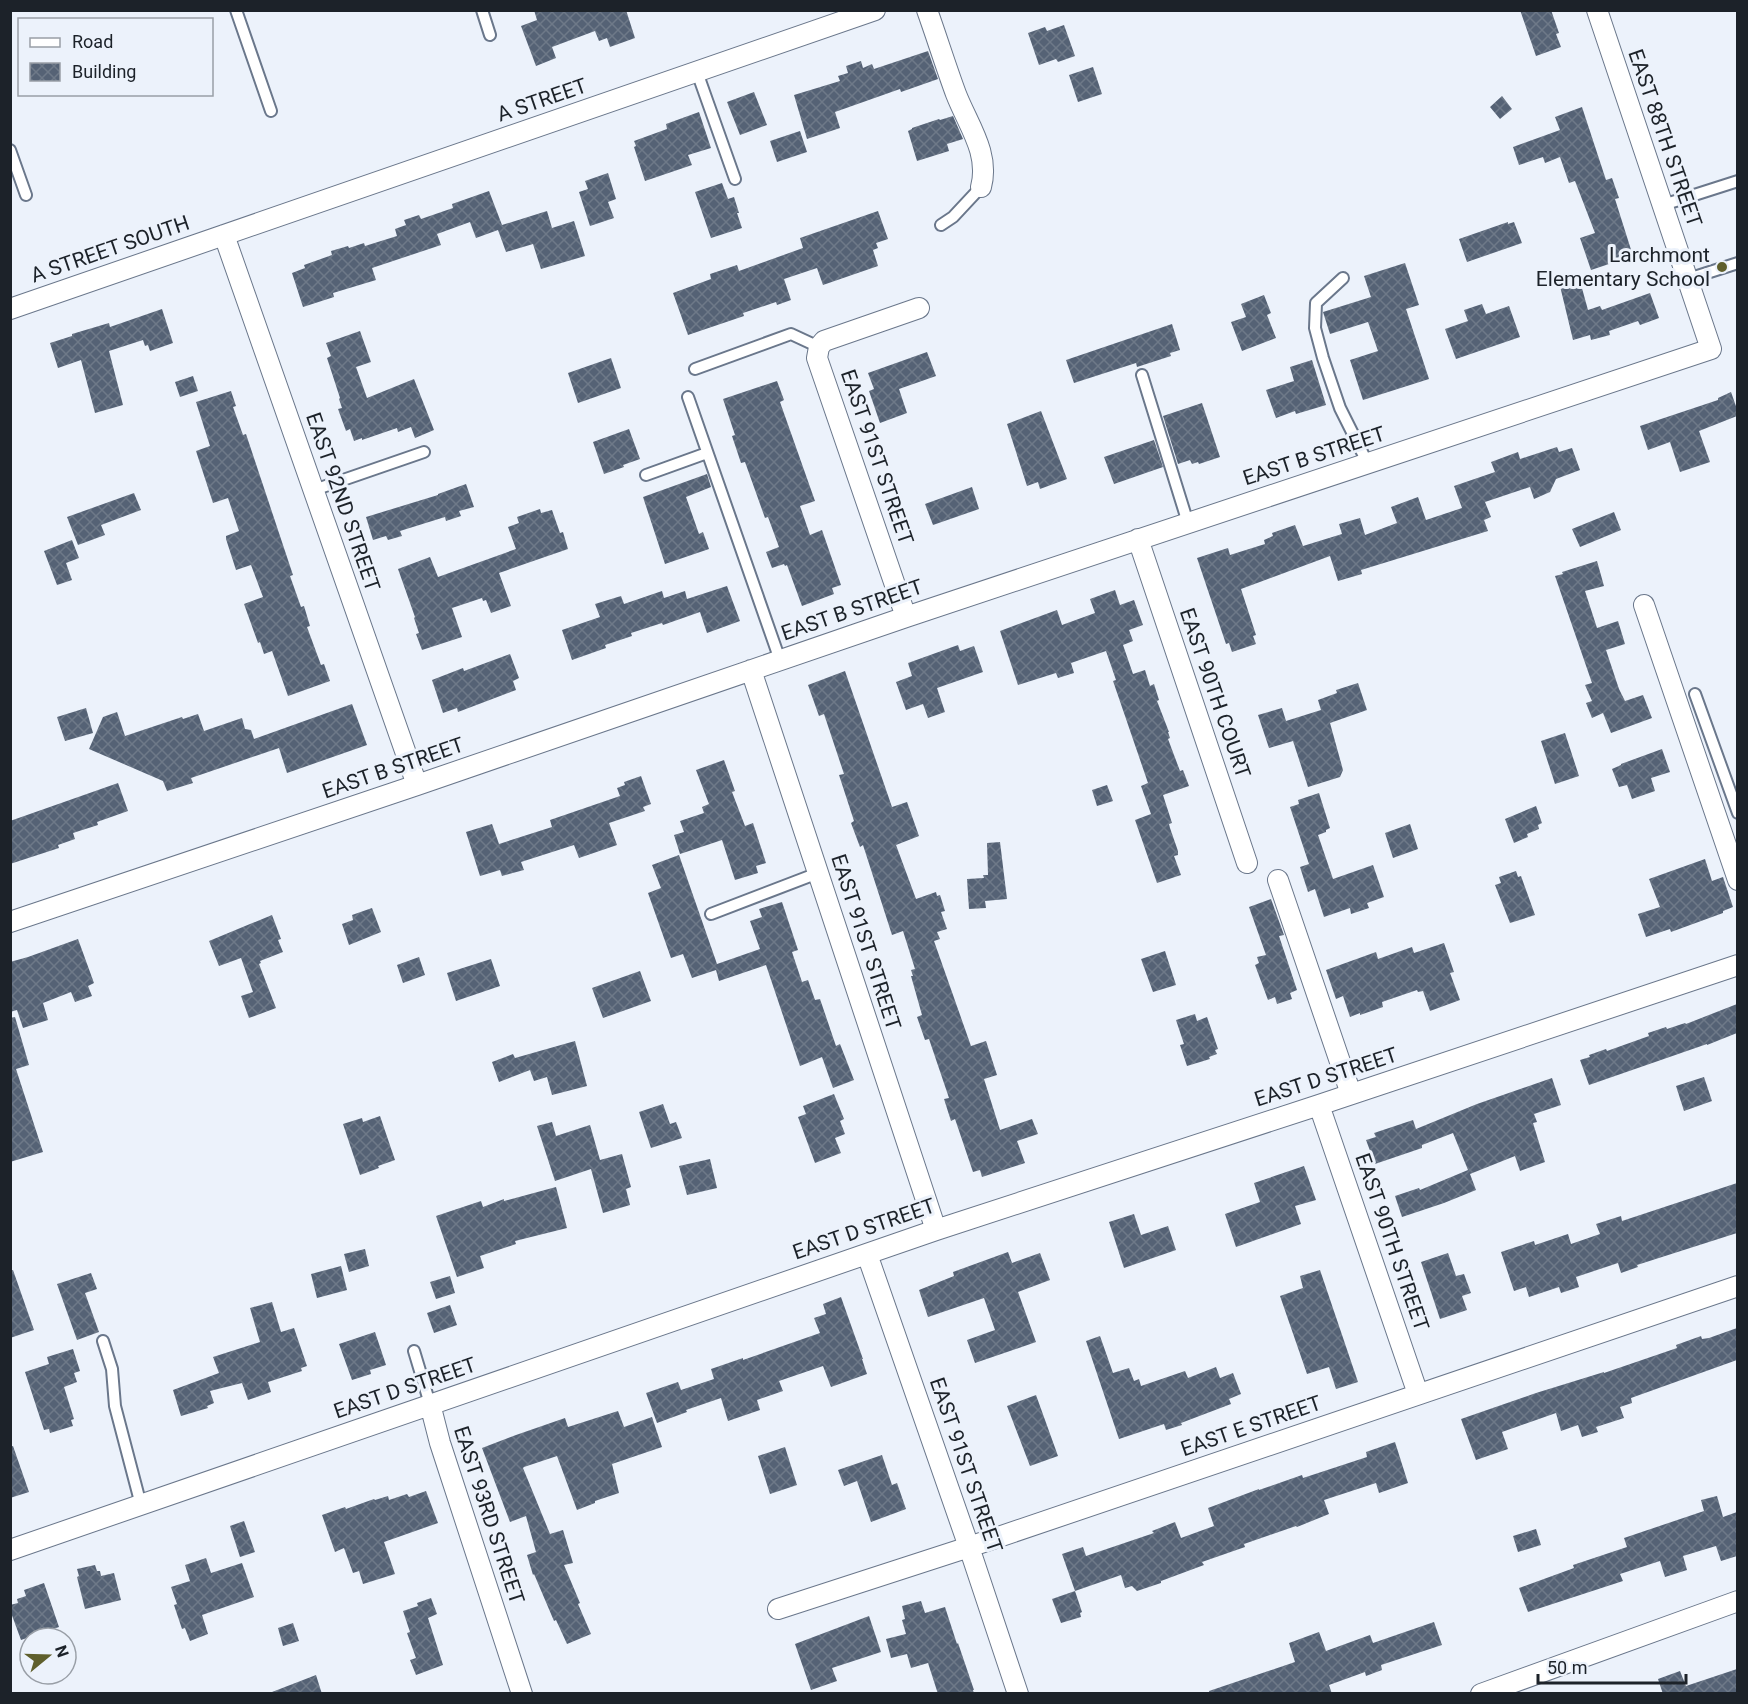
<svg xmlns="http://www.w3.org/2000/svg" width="1748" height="1704" viewBox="0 0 1748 1704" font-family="Roboto,sans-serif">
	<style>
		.building { fill: url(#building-cross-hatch) }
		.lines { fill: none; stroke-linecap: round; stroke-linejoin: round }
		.lane-casing { stroke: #6a778b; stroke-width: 14 }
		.street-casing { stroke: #6a778b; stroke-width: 22 }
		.lane { stroke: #fff; stroke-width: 10 }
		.street { stroke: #fff; stroke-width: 20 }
		.poi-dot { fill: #5f5f2c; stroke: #ecf2fb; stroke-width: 2 }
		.labels { text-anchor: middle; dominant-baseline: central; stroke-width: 6; stroke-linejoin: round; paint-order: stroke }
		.street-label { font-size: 21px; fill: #1c2229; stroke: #ecf2fb }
		.poi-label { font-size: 21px; fill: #1c2229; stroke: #ecf2fb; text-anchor: end }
	</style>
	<defs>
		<pattern id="building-cross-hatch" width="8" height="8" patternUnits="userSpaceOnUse" patternTransform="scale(1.5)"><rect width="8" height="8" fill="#556275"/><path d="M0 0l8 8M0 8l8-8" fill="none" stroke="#6e7988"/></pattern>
	</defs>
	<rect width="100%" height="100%" fill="#ecf2fb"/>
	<path class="building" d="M534,10H626L635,38L610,47L607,38L599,41L595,31L552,47L556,58L536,66L521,26L537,20Z
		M1520,10H1551L1559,33L1556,34L1561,47L1536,56Z
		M1064,25L1075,56L1058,62L1056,59L1039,65L1028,33L1045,27L1047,31Z
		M928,51L938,79L901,92L900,89L835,112L840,128L807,139L794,95L840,81L838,76L848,73L846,66L861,61L863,68L872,64L874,69Z
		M1093,67L1102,94L1078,102L1069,75Z
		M754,92L767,125L740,135L727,102Z
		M1502,96L1512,109L1500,119L1490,107Z
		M1582,107L1606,180L1612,178L1619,198L1615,199L1633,256L1591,270L1580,238L1595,233L1575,181L1569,183L1560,157L1545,163L1543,157L1519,165L1513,147L1560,130L1555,117Z
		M699,112L711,148L688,155L692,165L645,181L634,147L636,146L634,141L667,129L666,124Z
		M953,116L963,139L947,144L949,151L917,161L908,131L912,129V128L939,119L940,120Z
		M800,131L807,152L777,162L770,141Z
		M608,173L616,199L608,202L614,218L590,226L579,192L588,189L585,181Z
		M722,183L728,199L734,197L739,213H737L742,228L711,238L695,192Z
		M489,191L502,225L547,211L552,228L574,221L585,256L541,269L533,244L506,252L498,230L476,238L470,222L437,234L441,245L372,268L376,280L333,293L334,297L303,307L292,273L305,268L304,265L332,255L331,251L348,246L349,248L364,243L365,246L397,236L395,229L406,225L404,220L419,215L421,219L453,208L452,204Z
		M878,211L888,239L876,243L878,248L873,250L878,266L823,285L817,268L784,279L791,300L777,305L776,302L743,313L744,316L688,335L673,293L711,279L710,274L737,265L739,271L803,248L800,238Z
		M1508,222V224L1514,222L1522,243L1467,262L1459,239Z
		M1405,263L1419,305L1406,309L1429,379L1363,400L1350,360L1378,351L1368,322L1330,334L1323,312L1371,297L1364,276Z
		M1580,281L1588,310L1600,306L1602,310L1650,293L1659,318L1640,325L1638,321L1609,331L1610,335L1591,340L1590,335L1573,340L1560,286Z
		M1264,295L1271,313L1267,315L1276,338L1242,351L1231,322L1246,317L1241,304Z
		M1482,304L1486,314L1509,306L1520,337L1456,359L1445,329L1468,321L1464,310Z
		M162,309L173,343L150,351L148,345L145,346L143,340L109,351L123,405L95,413L81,360L58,368L50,343L72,336V334L109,323L110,327Z
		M1172,324L1180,350L1170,353L1171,356L1137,367L1136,363L1074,383L1066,360Z
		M360,331L371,362L356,367L367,398L414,379L434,430L415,438L411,427L398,432L397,428L362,440V438L354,441L350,429L346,431L338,409L342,408L339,399L340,398L327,358L331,356L326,343Z
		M927,352L936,376L899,389L907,413L880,423L869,391L874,389L868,373Z
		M611,358L621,388L578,403L568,373Z
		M1312,360L1326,405L1296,414L1295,411L1276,418L1266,390L1294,381L1290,367Z
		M193,376L198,391L180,397L175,382Z
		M777,381L784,400L780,402L815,501L800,506L810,535L822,530L841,585L832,588L834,594L802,606L787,565L785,566L784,564L772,568L766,552L779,547L768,517L765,518L745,462L741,463L732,436L735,435L723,399Z
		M231,391L236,406L233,407L243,435L246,434L293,575L290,576L301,607L304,606L310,626L307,627L321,665L324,664L330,681L288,696L272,651L264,654L260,642L258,643L244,604L263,597L251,565L236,570L226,539V536L239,531L228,498L213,503L196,451L210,446L196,402Z
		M1731,392L1737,409V416L1699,431L1710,462L1680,472L1670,442L1648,450L1640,426L1718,400V398Z
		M1202,403L1220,457L1199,464L1198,462L1192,464L1190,460L1178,464L1163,416Z
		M1041,411L1067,479L1040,489L1038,482L1027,486L1007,424Z
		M629,429L640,459L623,465L624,467L604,474L593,442Z
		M1154,440L1163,467L1114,484L1104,457Z
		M1557,447L1559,452L1572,448L1580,470L1556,479L1550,492L1534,499L1530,487L1485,502L1491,517L1484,520L1488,531L1361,570L1362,574L1338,581L1330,556L1241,589L1256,635L1253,636L1256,644L1232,652L1229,643L1226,644L1197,558L1228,548L1230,555L1265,544L1264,540L1273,536L1272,533L1295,525L1303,546L1342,534L1339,524L1360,518L1365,535L1397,523L1391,507L1418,497L1426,520L1462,508L1454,486L1495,472L1491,462L1518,452L1520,459Z
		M707,474L711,487L686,497L699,534L703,532L709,549L665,564L643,497Z
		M466,484L474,507L459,511L461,516L446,521L445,517L400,531L402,536L388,540L386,536L373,540L366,517L438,495V494Z
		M972,487L979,509L933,525L925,504Z
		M134,493L141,510L101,525L105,535L78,545L67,517Z
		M540,509L541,513L552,510L560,533L563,532L568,549L499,573L511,606L491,613L486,600L483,601L482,598L452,608L462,637L422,650L416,634L419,633L414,618L415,617L398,569L430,557L438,577L516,549L508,527L519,523L517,517Z
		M1614,512L1621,530L1580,547L1572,529Z
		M72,540L79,558L66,563L72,580L57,585L44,551Z
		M1597,561L1604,586L1585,591L1597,628L1618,621L1625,644L1606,650L1619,689L1625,701L1643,695L1652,718L1611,733L1603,713L1592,718L1586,703L1592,701L1585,685L1592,683L1555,576L1563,574L1562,572Z
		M727,586L740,621L707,633L700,612L663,625L662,623L631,633L632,636L605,645L606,648L572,660L562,630L600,617L595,604L621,596L624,604L662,591L664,598L685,591L687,599Z
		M1115,590L1120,605L1134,600L1143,625L1129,630L1133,641L1123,645L1133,674L1145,670L1150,686L1154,684L1159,700L1157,701L1169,732H1168L1170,738L1168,739L1180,771L1183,770L1189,786L1163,795L1172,823L1169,824L1170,828L1178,851V855L1174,856L1181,875L1157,883L1135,820L1151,814L1141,786L1148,783L1113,681L1116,680L1106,651L1071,663L1074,673L1058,678L1056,673L1018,685L1000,631L1057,610L1062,625L1095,613L1090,599Z
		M958,645L960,651L974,646L983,672L937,688L945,712L928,718L923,704L906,710L896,682L912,676L908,663Z
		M510,654L519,678L513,681L516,690L458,712L457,708L443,713L432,680L463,668L464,671Z
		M845,671L892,807L907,802L919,836L896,845L916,899L936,892L937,896L940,895L945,911L941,912L947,929L937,932L940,939L934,941L971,1046L986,1041L997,1075L984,1079L1000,1130L1032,1119L1038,1134L1017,1141L1025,1163L982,1177L980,1170L973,1172L955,1119L951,1121L944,1099L949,1098L929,1039L925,1040L917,1017L922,1015L911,976H913L911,970L915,969L903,931L892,935L863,845L860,847L851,823L854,821L839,775L844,774L824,714L819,716L808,685Z
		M1358,683L1367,710L1330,723L1343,770L1340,777L1308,787L1293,741L1269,748L1258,715L1282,708L1286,721L1321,710L1318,700L1337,693L1336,690Z
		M352,704L367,745L287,773L279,748L191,778L193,783L167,791L163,781L89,749L103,717L117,712L125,736L182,717L183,719L198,714L204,731L242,718L245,729L251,730L254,739Z
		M86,708L93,733L65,741L57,717Z
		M1565,733L1579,776L1555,784L1541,741Z
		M1662,749L1670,772L1651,778L1655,791L1632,799L1627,785L1619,787L1612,769L1621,765V764Z
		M724,760L735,791L732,792L745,826L753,823L766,863L756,866L758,873L735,880L722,840L680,854L674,835L684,832L680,821L704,813L702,807L709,804L696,770Z
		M641,776L651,804L643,807L645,811L609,823L617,845L579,858L574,845L521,862L524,870L502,876L500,870L480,876L466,832L492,824L499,844L552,827L550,820L620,796L617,788L625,785L624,782Z
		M118,783L128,811L97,822L98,825L73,833L75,839L58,845L59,848L10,864V821Z
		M1107,785L1113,801L1097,806L1092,790Z
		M1319,793L1330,828L1326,830V832L1318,835L1333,879L1373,865L1384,897L1367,903L1369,908L1351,914L1350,908L1324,917L1315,889L1308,892L1300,867L1309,864L1290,807L1299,804L1298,800Z
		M1536,806L1542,823L1538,825L1539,829L1527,834L1528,837L1514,843L1505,819Z
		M1410,824L1418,849L1393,858L1385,833Z
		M1000,842L1007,899L985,901L986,908L969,909L967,879L984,878L983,875H988L987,843Z
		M679,855L717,964L760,949L750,921L762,917L759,909L782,902L798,950L792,952L802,982L808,980L815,1000L820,999L836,1046L840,1044L854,1080L833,1088L822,1057L800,1066L766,965L719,981L716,970L692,978L683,954L671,958L648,893L661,888L652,865Z
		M1705,859L1712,881L1723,877L1733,907L1723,911V913L1671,932L1670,929L1646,937L1638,914L1660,907L1649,879Z
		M1516,871L1518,877L1521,876L1535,915L1510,923L1495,885L1501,883L1499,877Z
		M1271,899L1284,935L1279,936L1297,990L1290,993L1292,999L1277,1004L1275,997L1268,1000L1255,965L1259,963L1257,957L1266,955L1249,907Z
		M372,908L381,932L349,945L342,924L353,920L352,915Z
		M272,915L281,939L278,940L283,952L260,961L261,963L259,964L276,1008L249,1018L241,996L253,992L241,958L219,966L209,941Z
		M78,939L94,983L88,986L92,996L75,1002L71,992L43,1003L48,1020L23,1028L17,1010L10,1012V962L28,957Z
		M1444,943L1454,972L1450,973L1460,1000L1430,1011L1423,991L1418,992L1417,990L1382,1002L1383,1007L1360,1015V1013L1350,1017L1343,996L1336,999L1326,970L1376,952L1378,959L1412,947L1414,953Z
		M1165,951L1176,985L1153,992L1141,959Z
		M419,957L425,975L403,983L397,965Z
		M491,959L500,986L456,1001L447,973Z
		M640,971L651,1001L603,1018L592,988Z
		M1737,1004V1033L1707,1045V1044L1589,1085L1580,1060L1590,1057L1589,1055L1606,1049L1607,1051L1649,1036L1648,1033L1666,1027L1667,1029L1685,1023L1686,1024Z
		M1195,1014L1197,1021L1207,1017L1218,1049L1215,1050L1217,1054L1209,1057L1210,1059L1187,1066L1180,1045L1184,1044L1176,1020Z
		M15,1017L29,1065L16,1069L43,1152L10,1162V1018Z
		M575,1041L587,1086L552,1095L547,1077L534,1081L530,1070L499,1082L492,1062L513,1054L515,1058Z
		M1704,1077L1712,1101L1684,1111L1676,1086Z
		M1552,1078L1561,1105L1534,1114L1537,1122L1533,1123L1545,1162L1520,1171L1515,1156L1470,1174L1476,1190L1444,1203L1402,1217L1395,1196L1419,1188L1420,1190L1468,1170L1453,1133L1422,1145V1148L1375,1164L1366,1140L1376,1137L1374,1133L1413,1120L1416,1129L1477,1104Z
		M834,1094L844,1119L840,1121L845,1134L835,1138L841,1153L815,1163L798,1117L806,1114L803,1106Z
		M663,1104L670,1124L676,1122L682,1138L651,1148L639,1112Z
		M380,1116L395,1160L378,1166L379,1168L360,1175L343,1124L362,1118L363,1122Z
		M552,1122L556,1136L590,1125L600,1160L622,1154L631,1187L626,1189L630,1205L603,1213L591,1169L555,1181L537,1126Z
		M710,1159L717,1188L687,1195L679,1166Z
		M1304,1166L1316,1200L1295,1206L1301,1224L1236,1247L1225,1214L1260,1202L1254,1183Z
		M1737,1183V1233L1637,1265L1638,1267L1621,1273L1618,1263L1576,1277L1579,1287L1561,1293L1559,1287L1529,1297L1526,1287L1514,1291L1501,1252L1534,1241L1535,1245L1568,1234L1571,1244L1600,1234L1596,1224L1621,1216L1622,1221Z
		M556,1187L567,1228L515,1241L516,1244L480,1256L484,1268L457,1277L436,1216L481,1201L483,1207L504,1199V1201Z
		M1134,1214L1141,1235L1168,1226L1176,1250L1124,1268L1109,1222Z
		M365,1249L369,1266L349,1272L344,1254Z
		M1008,1252L1012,1263L1040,1253L1050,1280L1018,1292L1036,1342L975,1363L967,1340L995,1330L984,1298L928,1317L919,1290L954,1276L953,1272Z
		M1448,1253L1456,1276L1464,1274L1471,1293L1462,1296L1467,1310L1440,1319L1421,1262Z
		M341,1266L347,1290L317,1298L311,1274Z
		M13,1270L34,1330L10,1338V1271Z
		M1320,1270L1358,1382L1336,1389L1329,1367L1307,1374L1280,1296L1303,1288L1300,1276Z
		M91,1273L97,1289L85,1293L99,1332L77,1340L57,1284Z
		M450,1276L455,1293L436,1299L430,1282Z
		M841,1297L863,1359H862L867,1374L831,1387L823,1366L779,1381L783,1391L757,1400L760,1410L728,1421L721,1398L686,1410L687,1412L657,1423L646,1393L678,1382L681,1390L714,1379L711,1369L743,1358V1360L820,1333L814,1318L826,1314L823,1304Z
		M272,1302L281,1332L294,1328L307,1366L301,1368L302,1371L268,1382L271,1392L248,1400L242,1383L210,1391L214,1403L207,1406L208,1408L181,1416L173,1390L219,1373L213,1357L260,1342L250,1308Z
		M450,1305L457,1325L434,1333L427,1313Z
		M1737,1328V1360L1631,1398L1632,1403L1620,1407L1624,1418L1596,1427L1598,1432L1582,1437L1578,1425L1561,1431L1556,1413L1502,1432L1508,1449L1476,1460L1461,1419L1536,1393L1604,1372V1373L1677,1348L1676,1345L1701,1336L1702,1339L1709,1338Z
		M375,1332L386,1365L370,1370L371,1374L352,1380L339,1344Z
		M1100,1336L1113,1373L1129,1368L1134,1381L1139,1379L1141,1386L1185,1371L1188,1378L1216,1367L1220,1378L1233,1373L1241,1394L1229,1399L1231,1404L1181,1423L1182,1425L1166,1430L1164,1424L1119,1439L1086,1341Z
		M73,1349L80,1371L74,1373L77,1382L64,1387L74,1419L71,1420L73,1426L50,1433L49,1429L44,1430L25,1372L49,1364L47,1357Z
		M1036,1395L1058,1456L1030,1466L1007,1406Z
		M618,1411L624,1427L652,1417L662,1447L612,1464L619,1493L595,1501V1503L577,1510L557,1456L524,1467L523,1468L550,1534L563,1530L573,1563L564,1565L580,1603L578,1604L591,1634L567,1644L556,1620L554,1621L534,1574L533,1575L527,1555L536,1552L526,1516L510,1522L482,1448L516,1435L565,1418L568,1427Z
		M1395,1442L1408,1483L1379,1493L1376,1483L1324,1500L1329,1514L1297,1527L1296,1526L1244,1544L1245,1547L1202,1562L1204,1565L1161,1581V1583L1137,1591L1132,1586L1125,1588L1121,1575L1075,1591L1062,1554L1083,1547L1086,1556L1154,1533L1152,1531L1175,1522L1181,1538L1214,1526L1208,1508L1259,1489V1490L1302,1475L1303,1478L1367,1457L1366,1452Z
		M13,1446L29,1492L10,1498V1447Z
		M785,1447L797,1485L770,1494L758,1456Z
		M882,1455L892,1485L897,1483L906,1509L871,1522L857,1481L844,1486L838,1470Z
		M426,1491L438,1523L384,1542L395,1574L363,1584L359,1571L353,1573L344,1548L335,1552L322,1515L345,1507L346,1509L374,1499L375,1500L388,1496L389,1500L407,1494L409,1497Z
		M1717,1496L1723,1517L1737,1512V1556L1721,1561L1716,1546L1683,1556L1687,1570L1665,1577L1660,1561L1620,1574L1623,1581L1528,1612L1519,1588L1574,1568L1573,1565L1627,1547L1624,1538L1704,1511L1701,1500Z
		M244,1521L255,1552L240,1557L230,1526Z
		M1536,1529L1541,1545L1518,1552L1513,1536Z
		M206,1558L211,1573L242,1563L254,1597L202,1615L208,1634L190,1641L185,1628L182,1629L174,1605L177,1604L171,1587L190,1581L185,1565Z
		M95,1565L97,1571H100L101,1576L114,1573L121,1600L85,1609L77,1577L79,1576L77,1569Z
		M44,1583L59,1627L21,1640L10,1610V1605L18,1603L17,1599L26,1596L24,1590Z
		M1075,1591L1082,1612L1080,1613L1081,1617L1061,1623L1052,1599Z
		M431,1598L437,1614L428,1618L443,1665L416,1675L410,1660L416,1658L407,1633L410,1632L403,1611L418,1606L417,1603Z
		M921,1601L925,1613L945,1607L957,1644L958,1643L974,1690H973L974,1694H938L928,1663L911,1668L907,1654L891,1658L886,1639L906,1634L902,1620L905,1619L902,1606Z
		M869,1616L881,1652L832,1668L837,1681L811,1690L795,1644Z
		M1434,1622L1442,1645L1381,1665L1382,1670L1366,1676L1365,1672L1329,1685L1332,1694H1210L1209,1691L1295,1662L1289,1643L1319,1632L1326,1651L1370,1635L1373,1643Z
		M293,1623L299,1641L283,1646L278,1628Z
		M1737,1669V1694H1663L1658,1679L1680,1671L1686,1686Z
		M316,1675L322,1694H272V1692Z"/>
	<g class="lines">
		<defs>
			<path id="lane" d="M236,10L271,111
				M482,10L490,35
				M697,72L735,179
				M10,150L26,195
				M1663,205L1738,181
				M941,225L953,217L981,187
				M1343,278L1316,303L1315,328L1323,358L1340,408L1368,464
				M1688,279L1738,263
				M695,369L791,334L819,347
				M1142,375L1188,523
				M688,397L780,660
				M646,475L707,453
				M314,490L424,452
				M1695,694L1738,813
				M711,914L818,873
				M103,1341L112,1369L115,1406L141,1505
				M414,1351L430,1404"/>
			<path id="street" d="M927,10C937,38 946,67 956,94C968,125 990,153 981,187
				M224,235L417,785
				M10,309L875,10
				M1138,539L1247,863
				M1644,605L1738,880
				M906,617L817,358L819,347L824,341L919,308
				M751,670L936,1230
				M1278,880L1351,1094
				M10,922L417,785L906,617L1711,349L1597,10
				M1319,1105L1418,1394
				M867,1254L969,1547L1018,1694
				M430,1404L440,1443L522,1694
				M10,1550L936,1230L1319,1105L1738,965
				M778,1609L969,1547L1738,1286
				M1481,1694L1738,1601"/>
		</defs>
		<use href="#lane" class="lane-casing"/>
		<use href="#street" class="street-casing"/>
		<use href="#lane" class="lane"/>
		<use href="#street" class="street"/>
	</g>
	<circle class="poi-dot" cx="1722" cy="267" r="6"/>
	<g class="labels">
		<g class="street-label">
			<text transform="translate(542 100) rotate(-19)">A STREET</text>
			<text transform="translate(1665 138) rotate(71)">EAST 88TH STREET</text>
			<text transform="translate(110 249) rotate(-19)">A STREET SOUTH</text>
			<text transform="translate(1314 456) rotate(-18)">EAST B STREET</text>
			<text transform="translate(877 457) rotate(71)">EAST 91ST STREET</text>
			<text transform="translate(343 502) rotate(71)">EAST 92ND STREET</text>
			<text transform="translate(852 610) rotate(-19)">EAST B STREET</text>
			<text transform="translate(1215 693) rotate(71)">EAST 90TH COURT</text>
			<text transform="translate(393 768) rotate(-19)">EAST B STREET</text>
			<text transform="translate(866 942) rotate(72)">EAST 91ST STREET</text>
			<text transform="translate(1326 1077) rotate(-18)">EAST D STREET</text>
			<text transform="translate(864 1229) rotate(-19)">EAST D STREET</text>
			<text transform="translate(1392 1242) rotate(71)">EAST 90TH STREET</text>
			<text transform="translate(405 1388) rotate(-19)">EAST D STREET</text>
			<text transform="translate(1251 1426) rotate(-19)">EAST E STREET</text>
			<text transform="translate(966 1465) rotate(71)">EAST 91ST STREET</text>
			<text transform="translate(489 1515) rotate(72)">EAST 93RD STREET</text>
		</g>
		<g class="poi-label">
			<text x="1710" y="255">Larchmont<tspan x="1710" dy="24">Elementary School</tspan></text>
		</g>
	</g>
	<rect width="1748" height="1704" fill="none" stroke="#1c2229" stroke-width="24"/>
	<rect x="18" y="18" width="195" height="78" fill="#ecf2fb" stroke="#999fa7" stroke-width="1.5"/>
	<rect x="30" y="38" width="30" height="9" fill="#ffffff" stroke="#999fa7" stroke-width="1.5"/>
	<text x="72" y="48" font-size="18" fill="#1c2229">Road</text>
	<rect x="30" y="63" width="30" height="18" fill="url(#building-cross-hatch)" stroke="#999fa7" stroke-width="1.5"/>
	<text x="72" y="78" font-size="18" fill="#1c2229">Building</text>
	<g transform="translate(48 1656) rotate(71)"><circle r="28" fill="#ecf2fb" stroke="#999fa7" stroke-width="1.5"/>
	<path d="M0-4.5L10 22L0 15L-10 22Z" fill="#5f5f2c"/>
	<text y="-9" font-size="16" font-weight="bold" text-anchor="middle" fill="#1c2229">N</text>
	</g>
	<path d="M1538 1674v9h148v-9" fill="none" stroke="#1c2229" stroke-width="3"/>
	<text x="1547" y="1674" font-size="18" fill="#1c2229" stroke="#ecf2fb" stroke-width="4.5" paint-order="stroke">50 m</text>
</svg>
